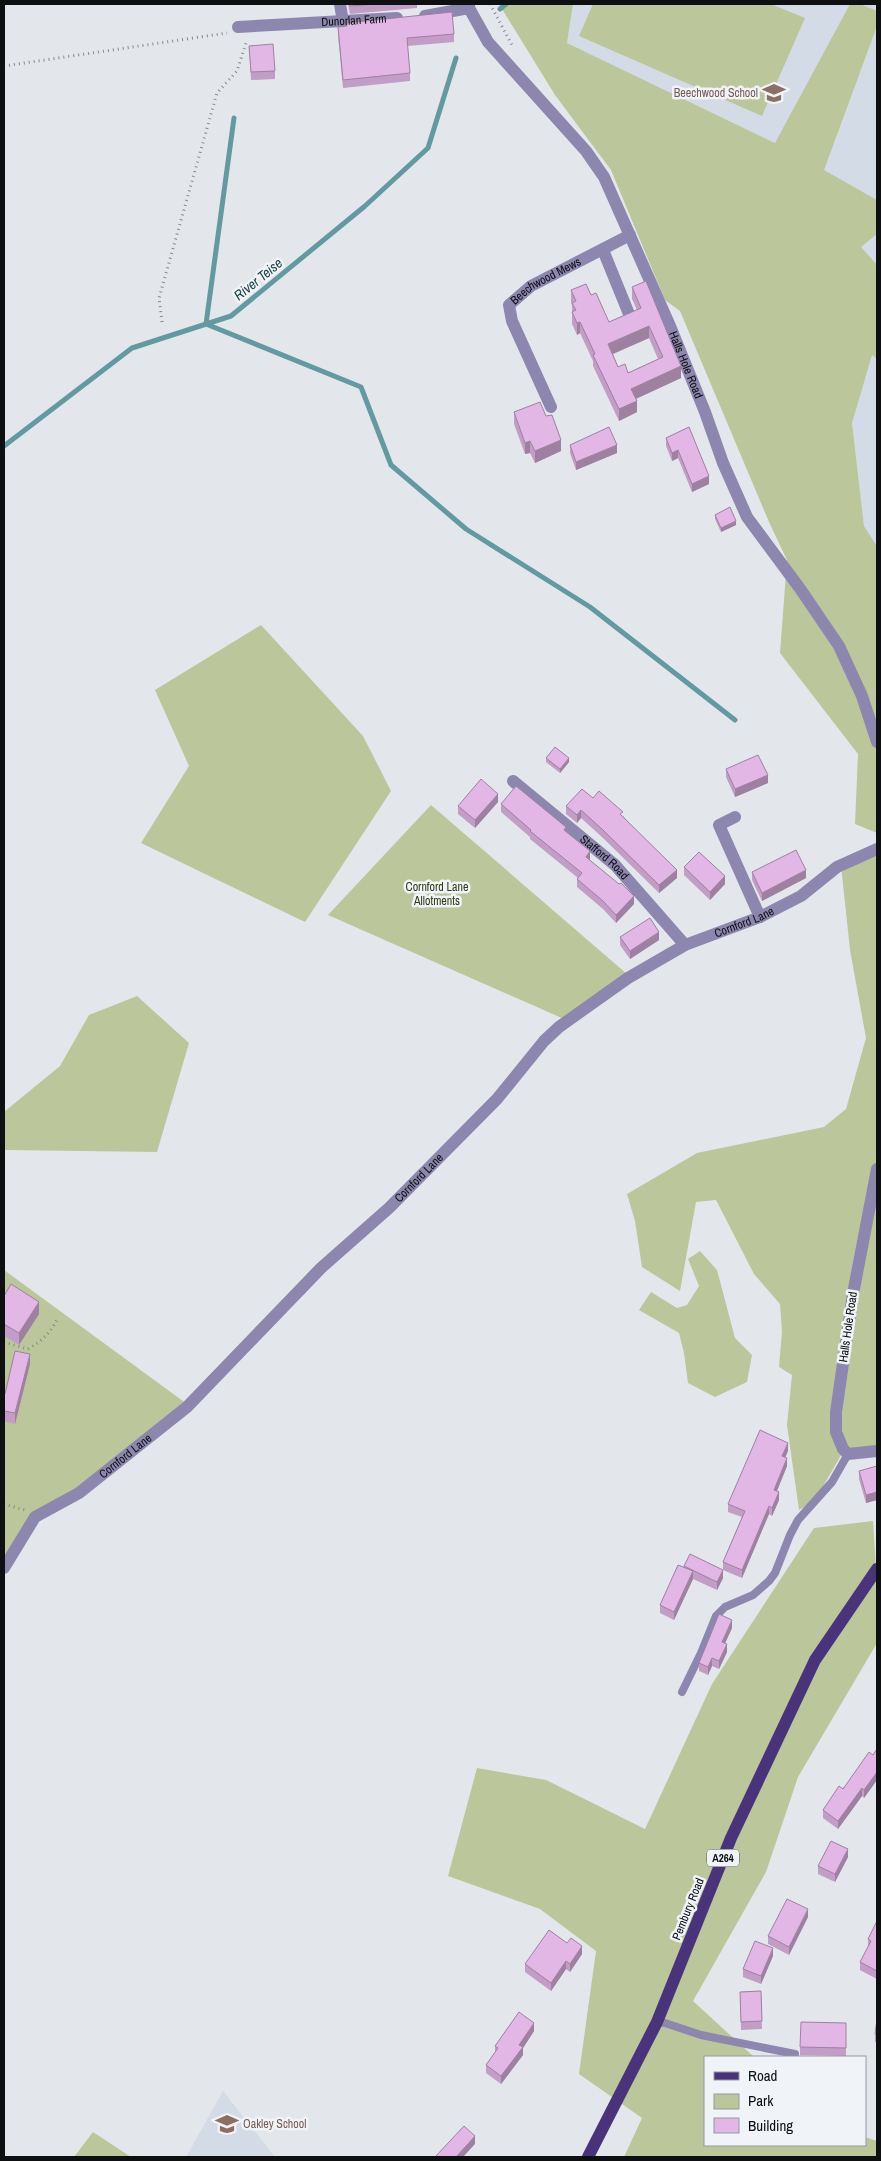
<svg xmlns="http://www.w3.org/2000/svg" width="881" height="2161" viewBox="0 0 881 2161" font-family="'Archivo Narrow',sans-serif">
	<style>
		.built { fill: #d3dbe7 }
		.green { fill: #bbc69a }
		.lines { fill: none; stroke-linecap: round; stroke-linejoin: round }
		.stream { stroke: #639aa2; stroke-width: 5 }
		.path { stroke: #878a8d; stroke-width: 3; stroke-dasharray: 1 4; stroke-linecap: butt }
		.service { stroke: #8d86af; stroke-width: 8 }
		.minor { stroke: #8d86af; stroke-width: 12 }
		.primary { stroke: #49347c; stroke-width: 12 }
		.wall { fill: #c29dc5; fill-rule: evenodd }
		.shaded-wall { fill: #9e80a0 }
		.building { fill: #e2b7e5; stroke: #9e80a0; fill-rule: evenodd }
		.labels { text-anchor: middle; dominant-baseline: central; stroke-width: 5; stroke-linejoin: round; paint-order: stroke }
		.shield { fill: #f0f4f9; stroke: #525456; stroke-width: 1 }
		.shield-label { font-size: 11px; font-weight: bold; fill: #0e0f10 }
		.street-label { font-size: 12px; fill: #0e0f10; stroke: #f0f4f9 }
		.education-label { font-size: 12px; fill: #785e54; stroke: #f0f4f9; text-anchor: end }
		.park-label { font-size: 12px; fill: #343c11; stroke: #f0f4f9 }
		.water-label { font-size: 14px; font-style: italic; fill: #1f444a; stroke: #f0f4f9 }
	</style>
	<rect width="100%" height="100%" fill="#e3e7ec"/>
	<path class="built" d="M573,4H877V200L775,143L567,43Z
		M877,234V546L864,526L852,423L861,247Z
		M223,2091L275,2157H186Z"/>
	<path class="green" d="M499,4H573L567,43L775,143L850,4H860L877,11V26L824,170L877,200V234L861,247L877,265V359L872,355L852,423L864,526L877,546V833L855,824L858,754L780,653L787,560L769,522L680,311L665,300L611,170L555,95Z
		M593,4H771L805,18L762,116L579,36Z
		M261,625L363,736L391,791L305,922L141,843L189,766L155,690Z
		M431,805L627,974L564,1019L328,915Z
		M877,849V1450H844L814,1502L799,1510L787,1425L792,1375L779,1367L782,1332L780,1304L754,1274L716,1200L696,1202L680,1291L642,1267L635,1221L627,1194L697,1153L824,1127L846,1109L866,1038L850,950L841,865Z
		M137,996L189,1043L157,1152L4,1150V1112L60,1066L89,1015Z
		M700,1251L717,1270L735,1338L752,1355L747,1382L715,1397L688,1383L684,1353L679,1333L639,1310L651,1292L677,1308L687,1305L699,1286L688,1259Z
		M4,1270L187,1404L79,1493L35,1517L4,1568Z
		M873,1521L877,1585V1643L798,1777L766,1872L693,2001L754,2057H705V2145H865V2137L877,2141V2157H624L642,2118L579,2074L596,1951L540,1909L448,1876L477,1768L546,1780L645,1829L712,1684L814,1528Z
		M93,2132L131,2157H74Z"/>
	<g class="lines">
		<path class="stream" d="M500,9L506,4
			M206,324L361,387L391,465L466,529L590,607L735,720
			M206,324L234,118
			M4,446L132,348L231,316L365,206L428,148L456,58"/>
		<path class="path" d="M490,4L513,47
			M4,66L227,33
			M162,322L159,298L217,93L237,71L247,40
			M4,1342L28,1349C43,1340 51,1333 58,1317
			M4,1504L25,1510"/>
		<path class="service" d="M682,1692L701,1653L716,1616L725,1607L753,1595L769,1581L775,1573L790,1535L798,1520L832,1482L848,1454
			M657,2022L665,2023L701,2035L795,2054"/>
		<g class="minor">
			<path d="M340,4L343,22"/>
			<path id="s1" d="M469,4V8L488,42L586,151L604,177L670,326L705,412L723,463L747,517L801,590L839,646L862,696L877,742"/>
			<path d="M425,16L469,8"/>
			<path id="s2" d="M238,27L397,18"/>
			<path d="M603,250L629,314"/>
			<path id="s3" d="M551,407L512,321L509,305L531,286L630,235"/>
			<path id="s4" d="M513,781L615,865L685,945"/>
			<path d="M735,817L719,825L760,917"/>
			<path d="M877,1169L853,1294L836,1412V1432L843,1449L848,1454L877,1451"/>
			<path id="s5" d="M4,1568L35,1517L79,1493L187,1407L321,1268L389,1208L497,1099L544,1041L559,1027L628,978L685,945L760,917L801,896L837,867L877,849"/>
		</g>
		<path class="primary" d="M588,2157L657,2022L731,1838L815,1660L877,1569"/>
	</g>
	<path class="wall" d="M348,4H417V8L350,14Z
		M338,27L454,34V42L407,46L410,73V81L343,88L338,35Z
		M249,46L275,71V79L251,80Z
		M632,287L681,378L636,399L637,412L619,421L593,366V361L580,333L577,335L572,324V306L571,302V290L591,295L609,322L637,310L632,299ZM649,338L658,359L628,373L618,367L613,354Z
		M514,412L546,416L561,451L535,463L530,453L525,454L514,424Z
		M689,427L709,484L692,492L678,458L672,461L666,446V438Z
		M570,445L617,453L576,470L570,453Z
		M715,515L736,525L721,532L715,519Z
		M546,758L569,762L560,773L546,762Z
		M726,769L768,783L735,797L726,777Z
		M593,798L623,816L677,878L659,893L603,838L581,818L577,823L566,814V806Z
		M498,802L475,828L458,814V806Z
		M501,804L566,831L590,859V860L634,904L616,923L603,909L577,887V879L578,878L530,839V837L501,812Z
		M684,867L725,884L710,900L684,875Z
		M752,872L806,878L762,901L752,880Z
		M620,937L659,940L630,959L620,945Z
		M4,1296L39,1314L19,1345L4,1336Z
		M30,1364L15,1424L4,1421V1394H5Z
		M788,1451L785,1458L787,1466L777,1491L779,1500L772,1516L769,1514L742,1578L723,1570V1562L742,1517L728,1512V1504Z
		M877,1466V1500L866,1503L859,1479V1471Z
		M684,1566L723,1578L717,1590L693,1579L674,1620L660,1613V1605Z
		M732,1628L725,1643L727,1652L719,1669L712,1666L708,1675L699,1671V1663Z
		M877,1749V1780L864,1798L862,1796L838,1829L823,1818V1810L873,1755Z
		M848,1857L835,1882L818,1874V1866Z
		M808,1917L789,1955L768,1944V1936Z
		M877,1921V1979L860,1970V1962L868,1947V1939Z
		M582,1954L570,1972L566,1969L551,1991L525,1972V1964Z
		M773,1956L761,1984L743,1977V1969Z
		M761,1991L762,2029L741,2030L740,1992Z
		M877,2019V2043L875,2042V2034Z
		M846,2023V2056L800,2055V2047Z
		M534,2031L523,2048V2055L501,2084L486,2073V2065L495,2053V2046Z"/>
	<path class="shaded-wall" d="M580,322V333L577,335V323Z
		M649,326V338L608,356V344Z
		M681,366V378L631,401V389Z
		M637,401V412L619,421V409Z
		M561,440V451L535,463V451Z
		M530,441V453L525,454V443Z
		M617,445V453L576,470V462Z
		M678,450V458L672,461V453Z
		M709,476V484L692,492V484Z
		M736,521V525L721,532V528Z
		M569,758V762L560,773V769Z
		M768,775V783L735,797V789Z
		M498,794V802L475,828V820Z
		M581,810V818L577,823V815Z
		M590,851V859L586,865V857Z
		M677,870V878L659,893V885Z
		M806,870V878L762,901V893Z
		M725,876V884L710,900V892Z
		M634,896V904L616,923V915Z
		M659,932V940L630,959V951Z
		M39,1302V1314L19,1345V1333Z
		M30,1354V1364L15,1424V1413Z
		M788,1443V1451L782,1464V1456Z
		M787,1458V1466L774,1498V1490Z
		M779,1492V1500L772,1516V1508Z
		M877,1492V1500L866,1503V1495Z
		M769,1506V1514L742,1578V1570Z
		M723,1570V1578L717,1590V1582Z
		M693,1571V1579L674,1620V1612Z
		M732,1620V1628L722,1650V1642Z
		M727,1644V1652L719,1669V1661Z
		M712,1658V1666L708,1675V1667Z
		M877,1772V1780L864,1798V1790Z
		M862,1788V1796L838,1829V1821Z
		M848,1849V1857L835,1882V1874Z
		M808,1909V1917L789,1955V1947Z
		M582,1946V1954L570,1972V1964Z
		M773,1948V1956L761,1984V1976Z
		M566,1961V1969L551,1991V1983Z
		M534,2023V2031L523,2048V2055L501,2084V2076L519,2045Z
		M475,2136V2144L463,2157H456Z"/>
	<path class="building" d="M350,4H376L350,6Z
		M452,12L454,34L407,38L410,73L343,80L338,27L347,26V23Z
		M273,44L275,71L251,72L249,46Z
		M646,281L681,366L631,389L637,401L619,409L593,355L595,354L580,322L577,323L572,312L576,310L572,303L576,301L571,290L586,284L591,295L596,293L609,322L641,308L632,287ZM649,326L663,357L628,373L625,364L618,367L608,344Z
		M540,402L546,416L552,415L561,440L535,451L530,441L525,443L514,412Z
		M609,427L617,445L576,462L570,445Z
		M689,427L709,476L692,484L678,450L672,453L666,438Z
		M730,507L736,521L721,528L715,515Z
		M555,747L569,758L560,769L546,758Z
		M758,755L768,775L735,789L726,769Z
		M481,779L498,794L475,820L458,806Z
		M516,786L566,827L564,830L590,851L586,857L619,884L621,883L634,896L616,915L603,901L577,879L582,873L530,831L531,830L501,804Z
		M582,789L593,798L599,791L623,812L620,814L677,870L659,885L603,830L581,810L577,815L566,806Z
		M796,850L806,870L762,893L752,872Z
		M699,852L725,876L710,892L684,867Z
		M650,918L659,932L630,951L620,937Z
		M11,1284L39,1302L19,1333L4,1324V1296Z
		M15,1351L30,1354L15,1413L4,1411V1394H5Z
		M760,1430L788,1443L782,1456L787,1458L774,1490L779,1492L772,1508L769,1506L742,1570L723,1562L745,1511L728,1504Z
		M877,1466V1492L866,1495L859,1471Z
		M690,1554L723,1570L717,1582L684,1566Z
		M678,1565L693,1571L674,1612L660,1605Z
		M719,1614L732,1620L722,1642L727,1644L719,1661L712,1658L708,1667L699,1663Z
		M877,1749V1772L864,1790L862,1788L838,1821L823,1810L839,1786L843,1789L869,1752L873,1755Z
		M831,1841L848,1849L835,1874L818,1866Z
		M787,1899L808,1909L789,1947L768,1936Z
		M877,1921V1971L860,1962L871,1941L868,1939Z
		M549,1930L567,1943L571,1938L582,1946L570,1964L566,1961L551,1983L525,1964Z
		M755,1941L773,1948L761,1976L743,1969Z
		M761,1991L762,2021L741,2022L740,1992Z
		M519,2012L534,2023L519,2045L523,2047L501,2076L486,2065L498,2048L495,2046Z
		M877,2019V2035L875,2034Z
		M801,2022L846,2023V2048L800,2047Z
		M464,2126L475,2136L456,2157H435Z"/>
	<defs>
		<symbol id="school-bare" viewBox="-9 -9 18 18"><path d="M0-5L7-2L0 1L-7-2ZM-4 1L0 2.5L4 1V4Q0 6-4 4Z" fill="#8d6e63" stroke="#f0f4f9" stroke-width="2.5" paint-order="stroke"/></symbol>
	</defs>
	<g fill-rule="evenodd">
		<use href="#school-bare" x="758" y="77" width="32" height="32"/>
		<use href="#school-bare" x="211" y="2108" width="32" height="32"/>
	</g>
	<g class="labels">
		<rect class="shield" x="707" y="1849.5" width="32" height="17" rx="4"/>
		<g class="shield-label">
			<text x="723" y="1858">A264</text>
		</g>
		<g class="street-label">
			<text stroke="none"><textPath href="#s2" startOffset="116">Dunorlan Farm</textPath></text>
			<text stroke="none"><textPath href="#s3" startOffset="155">Beechwood Mews</textPath></text>
			<text stroke="none"><textPath href="#s1" startOffset="426">Halls Hole Road</textPath></text>
			<text stroke="none"><textPath href="#s4" startOffset="119">Stafford Road</textPath></text>
			<text stroke="none"><textPath href="#s5" startOffset="994">Cornford Lane</textPath></text>
			<text stroke="none"><textPath href="#s5" startOffset="574">Cornford Lane</textPath></text>
			<text transform="translate(848 1327) rotate(-82)">Halls Hole Road</text>
			<text stroke="none"><textPath href="#s5" startOffset="169">Cornford Lane</textPath></text>
			<text transform="translate(688 1909) rotate(-68)">Pembury Road</text>
		</g>
		<g class="education-label">
			<text x="758" y="93">Beechwood School</text>
			<text x="243" y="2124" text-anchor="start">Oakley School</text>
		</g>
		<g class="park-label">
			<text x="437" y="887">Cornford Lane<tspan x="437" dy="14">Allotments</tspan></text>
		</g>
		<g class="water-label">
			<text transform="translate(258 279) rotate(-39)">River Teise</text>
		</g>
	</g>
	<rect width="881" height="2161" fill="none" stroke="#0e0f10" stroke-width="10"/>
	<rect x="704" y="2056" width="162" height="90" fill="#f0f4f9" stroke="#96989c"/>
	<rect x="714" y="2072" width="25" height="8" fill="#49347c" stroke="#96989c"/>
	<text x="748" y="2081" font-size="15" fill="#0e0f10">Road</text>
	<rect x="714" y="2094" width="25" height="15" fill="#bbc69a" stroke="#96989c"/>
	<text x="748" y="2106" font-size="15" fill="#0e0f10">Park</text>
	<rect x="714" y="2118" width="25" height="15" fill="#e2b7e5" stroke="#96989c"/>
	<text x="748" y="2131" font-size="15" fill="#0e0f10">Building</text>
</svg>
